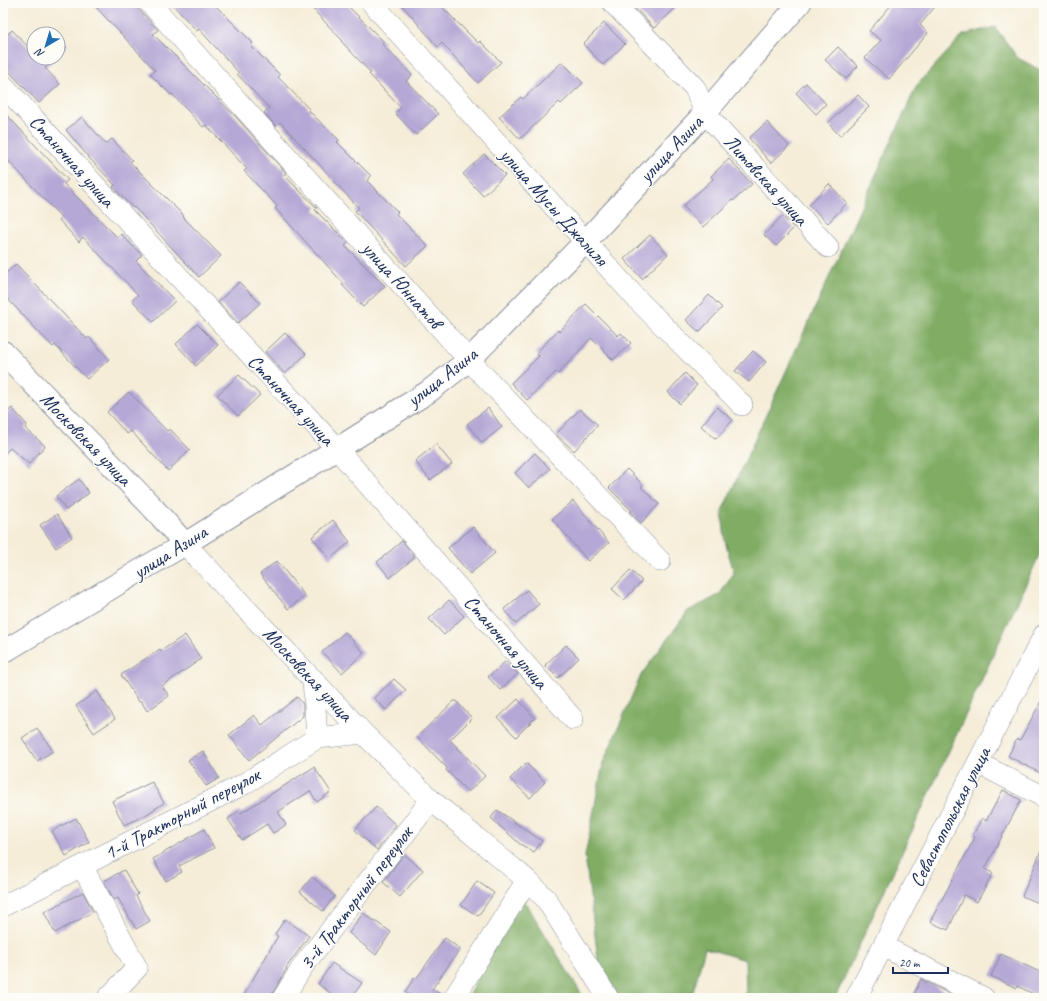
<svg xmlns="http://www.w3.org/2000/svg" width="1047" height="1001" viewBox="0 0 1047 1001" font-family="Caveat,sans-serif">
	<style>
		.forest { fill: #80ac64; stroke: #4e6e61 }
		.building { fill: #b6a8d6 }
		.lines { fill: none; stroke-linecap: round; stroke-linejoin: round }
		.minor-casing { stroke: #888e9b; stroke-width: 22 }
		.tertiary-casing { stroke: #888e9b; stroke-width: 24 }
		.primary-casing { stroke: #888e9b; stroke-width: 24 }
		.minor { stroke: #fff; stroke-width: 21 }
		.tertiary { stroke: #fff; stroke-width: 22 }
		.primary { stroke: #fff; stroke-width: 22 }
		.labels { text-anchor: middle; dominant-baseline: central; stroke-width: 3; stroke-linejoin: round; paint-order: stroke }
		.street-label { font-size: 20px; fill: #1b2f5e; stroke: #fdfcf7 }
	</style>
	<rect width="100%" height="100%" fill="#fdfcf7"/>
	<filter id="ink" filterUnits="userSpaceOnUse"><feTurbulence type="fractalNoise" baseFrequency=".025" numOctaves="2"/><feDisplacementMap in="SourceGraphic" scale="8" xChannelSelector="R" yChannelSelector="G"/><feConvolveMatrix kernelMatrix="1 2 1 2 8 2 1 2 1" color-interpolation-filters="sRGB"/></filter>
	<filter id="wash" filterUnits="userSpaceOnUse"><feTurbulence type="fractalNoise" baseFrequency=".012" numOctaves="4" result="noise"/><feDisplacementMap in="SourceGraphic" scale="16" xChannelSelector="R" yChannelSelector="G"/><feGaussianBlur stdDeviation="0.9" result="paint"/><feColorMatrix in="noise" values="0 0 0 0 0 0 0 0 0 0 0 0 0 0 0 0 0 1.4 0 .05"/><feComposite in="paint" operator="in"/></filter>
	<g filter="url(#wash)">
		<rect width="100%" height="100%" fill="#f5edd8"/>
		<path class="forest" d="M995,27L1018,58L1044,72V545L835,998H746L745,960L705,948L693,992L689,998H619L598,960L585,856L603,763L641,675L688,611L719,595L734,573L725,541L722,511L917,85L963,35Z
			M521,895L584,998H467Z"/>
		<g id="blocks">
			<path class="building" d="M92,3H133L158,30L153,34L235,116L286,173L284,175L317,208L315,210L348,243L345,246L385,286L363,307L342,285L344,284L275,208L277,206L244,171L247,169L206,125L203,127L172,94L171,95L150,74L155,70Z
				M171,3H213L253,43L250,45L280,75L278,77L310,110L309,111L339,140L337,142L371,176L367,181L398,212L396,214L428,246L406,266L355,211L359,208L329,176V175L280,122L276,126L264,113L269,108L237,74L239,73L199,29L197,31Z
				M307,3H345L384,42L382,44L412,75L406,81L438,114L416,135L395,113L401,108L369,74L371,73L341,41L342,40Z
				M400,3H438L478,43L480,41L501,62L478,83L442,43L438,47Z
				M630,3H681L654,28Z
				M893,3H938L920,25L928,33L889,79L865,58L881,40L869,31Z
				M604,23L625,44L603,65L583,44Z
				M12,30L34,53V58H56L45,68L60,84L39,103L3,65V39Z
				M58,37L67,47L58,56Z
				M838,47L858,66L846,79L825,60Z
				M562,62L583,83L561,104L559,102L520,139L499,117L521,97L523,99Z
				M806,83L826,104L816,114L796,93Z
				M858,95L869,107L840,136L828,123Z
				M3,111L68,180L64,184L118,238L121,234L142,255L136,261L175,301L153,322L132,300L138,295L83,237L79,242L59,220L61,217L3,155Z
				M82,117L106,144L112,139L132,160L130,162L184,216L183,217L221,256L199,277L134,207L133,208L113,187L115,185L90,159L66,130Z
				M767,122L789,146L771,163L749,138Z
				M484,154L505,175L483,196L463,174Z
				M729,159L752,184L733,201L732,200L703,227L683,206L713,179L711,176Z
				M829,184L847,203L828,223L809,205Z
				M782,216L794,228L776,246L764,235Z
				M650,235L668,254L642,279L624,259Z
				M16,264L87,339L89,337L109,359L87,379L55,345L53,347L3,294V276Z
				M239,282L260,303L238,323L218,302Z
				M709,295L722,308L699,332L686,320Z
				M586,304L618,336L621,333L631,343L613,360L591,338L558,374L556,372L527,400L511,383L539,356L536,353L558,330L559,332Z
				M197,324L218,345L196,366L176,344Z
				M285,333L306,354L285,374L265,352Z
				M753,351L766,362L749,382L735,371Z
				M685,373L697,385L680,404L668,392Z
				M239,375L260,395L238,416L217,395Z
				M129,392L167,431L170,429L190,450L168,471L131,431L127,434L107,412Z
				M717,407L733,420L716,439L701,426Z
				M12,408L27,425L25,428L45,446L29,464L10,448L3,455V416Z
				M488,408L502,427L482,443L467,424Z
				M580,409L598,425L574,451L556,434Z
				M436,444L452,464L430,480L415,461Z
				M535,453L550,469L529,488L515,473Z
				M627,469L643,485L641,487L659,504L641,523L630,512L632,511L609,488Z
				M79,479L89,493L66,510L56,496Z
				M573,501L609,543L588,561L552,519Z
				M57,514L72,537L56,548L40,525Z
				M333,520L350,542L330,559L312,537Z
				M473,527L495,553L470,574L448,548Z
				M402,541L415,557L390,578L377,562Z
				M277,561L305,596L288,609L260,574Z
				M630,570L642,581L624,600L612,589Z
				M527,590L539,604L516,624L504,609Z
				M449,600L464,616L444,635L429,619Z
				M345,632L364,653L342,673L322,652Z
				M185,635L201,659L162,686L169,696L147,711L141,701L139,702L121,675L160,649L161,651Z
				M566,645L579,658L558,678L545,665Z
				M506,661L518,674L500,690L488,677Z
				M394,679L406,690L386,710L374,698Z
				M97,691L115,719L94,733L76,706Z
				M1044,696V775L1008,756L1017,739L1020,740Z
				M297,697L303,704V716L249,760L229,735L254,715L262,725Z
				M518,699L535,718L516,737L498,718Z
				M455,700L472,718L450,740L485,776L468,792L446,770L447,768L417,737Z
				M37,728L53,751L37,761L22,738Z
				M203,751L219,778L206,786L188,760Z
				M526,763L545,782L530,798L510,779Z
				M314,767L331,792L317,802L310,791L278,812L286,825L273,833L267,824L242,840L228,819L239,811L241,813Z
				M152,782L164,803L144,816L124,825L112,801Z
				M1003,790L1021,800L985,869L993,873L977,902L964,895L948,930L930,922L975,837L973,835L982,818L986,821Z
				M376,807L396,825L377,850L355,830Z
				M497,810L542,841L534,852L520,844L491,818Z
				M76,818L89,842L66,856L52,831Z
				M204,829L214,848L179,866L182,872L166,881L153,859Z
				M1044,844V905L1022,896Z
				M404,854L423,870L400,897L383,882Z
				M124,870L138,894L136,896L150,921L136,929L118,898L114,900L104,881Z
				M312,877L335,896L323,911L300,892Z
				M477,881L494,893L478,916L461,905Z
				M83,892L93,912L55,933L44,912Z
				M363,913L391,932L376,955L349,933Z
				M285,919L309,936L286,968H287L270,998H242L278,936L275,934Z
				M445,938L460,949L432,989L443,996L442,998H414L405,992L414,978L416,979Z
				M1001,954L1044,974V998H1041L1018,986L1017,988L991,976Z
				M332,963L362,983L351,998H337L318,984Z
				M921,979L926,982L958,998H912Z"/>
		</g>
	</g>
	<g filter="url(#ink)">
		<use href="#blocks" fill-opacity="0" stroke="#888e9b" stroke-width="1"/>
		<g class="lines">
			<defs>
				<path id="minor" d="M150,3L469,360L660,561
					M372,3L635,297L742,405
					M613,3L695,88L705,113L828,247
					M3,85L337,449L573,719
					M185,544L363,733L431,800L527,880L546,899L608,998
					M313,679L317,738
					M978,763L1044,797
					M82,866L137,968L108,998
					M3,906L244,784L317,738L363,733
					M883,946L984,998
					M283,998L303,966L431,800
					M454,998L527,880
					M856,998L1044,635"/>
				<path id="tertiary" d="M3,352L154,509L185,544"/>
				<path id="primary" d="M3,652L185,544L337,449L428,392L469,360L585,242L705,113L800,3"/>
			</defs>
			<use href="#minor" class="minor-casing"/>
			<use href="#tertiary" class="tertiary-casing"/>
			<use href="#primary" class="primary-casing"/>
			<use href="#minor" class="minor"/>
			<use href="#tertiary" class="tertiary"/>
			<use href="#primary" class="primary"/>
		</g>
	</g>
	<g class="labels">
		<g class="street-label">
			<text transform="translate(671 149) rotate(-47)">улица Азина</text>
			<text transform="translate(72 161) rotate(48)">Станочная улица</text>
			<text transform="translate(766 180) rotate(48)">Литовская улица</text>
			<text transform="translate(554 207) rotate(48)">улица Мусы Джалиля</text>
			<text transform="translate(402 285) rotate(48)">улица Юннатов</text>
			<text transform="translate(442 377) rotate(-38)">улица Азина</text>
			<text transform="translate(291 400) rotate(47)">Станочная улица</text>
			<text transform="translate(86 439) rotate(46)">Московская улица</text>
			<text transform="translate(170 552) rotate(-32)">улица Азина</text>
			<text transform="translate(506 642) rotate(49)">Станочная улица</text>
			<text transform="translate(308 674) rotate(47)">Московская улица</text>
			<text transform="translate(182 814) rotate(-28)">1-й Тракторный переулок</text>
			<text transform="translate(950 817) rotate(-63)">Севастопольская улица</text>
			<text transform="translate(356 898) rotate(-53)">3-й Тракторный переулок</text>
		</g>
	</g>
	<rect width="1047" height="1001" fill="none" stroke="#fdfcf7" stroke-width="16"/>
	<g transform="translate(46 46) rotate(218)"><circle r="19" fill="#fdfcf7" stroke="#a3aaba"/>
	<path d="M0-3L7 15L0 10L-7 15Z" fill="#1f6fb2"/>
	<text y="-6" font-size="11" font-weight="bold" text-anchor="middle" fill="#1b2f5e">N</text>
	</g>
	<path d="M893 967v6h55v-6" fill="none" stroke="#1b2f5e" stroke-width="2"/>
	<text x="899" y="967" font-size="12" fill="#1b2f5e" stroke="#fdfcf7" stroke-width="3" paint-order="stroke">20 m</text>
</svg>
